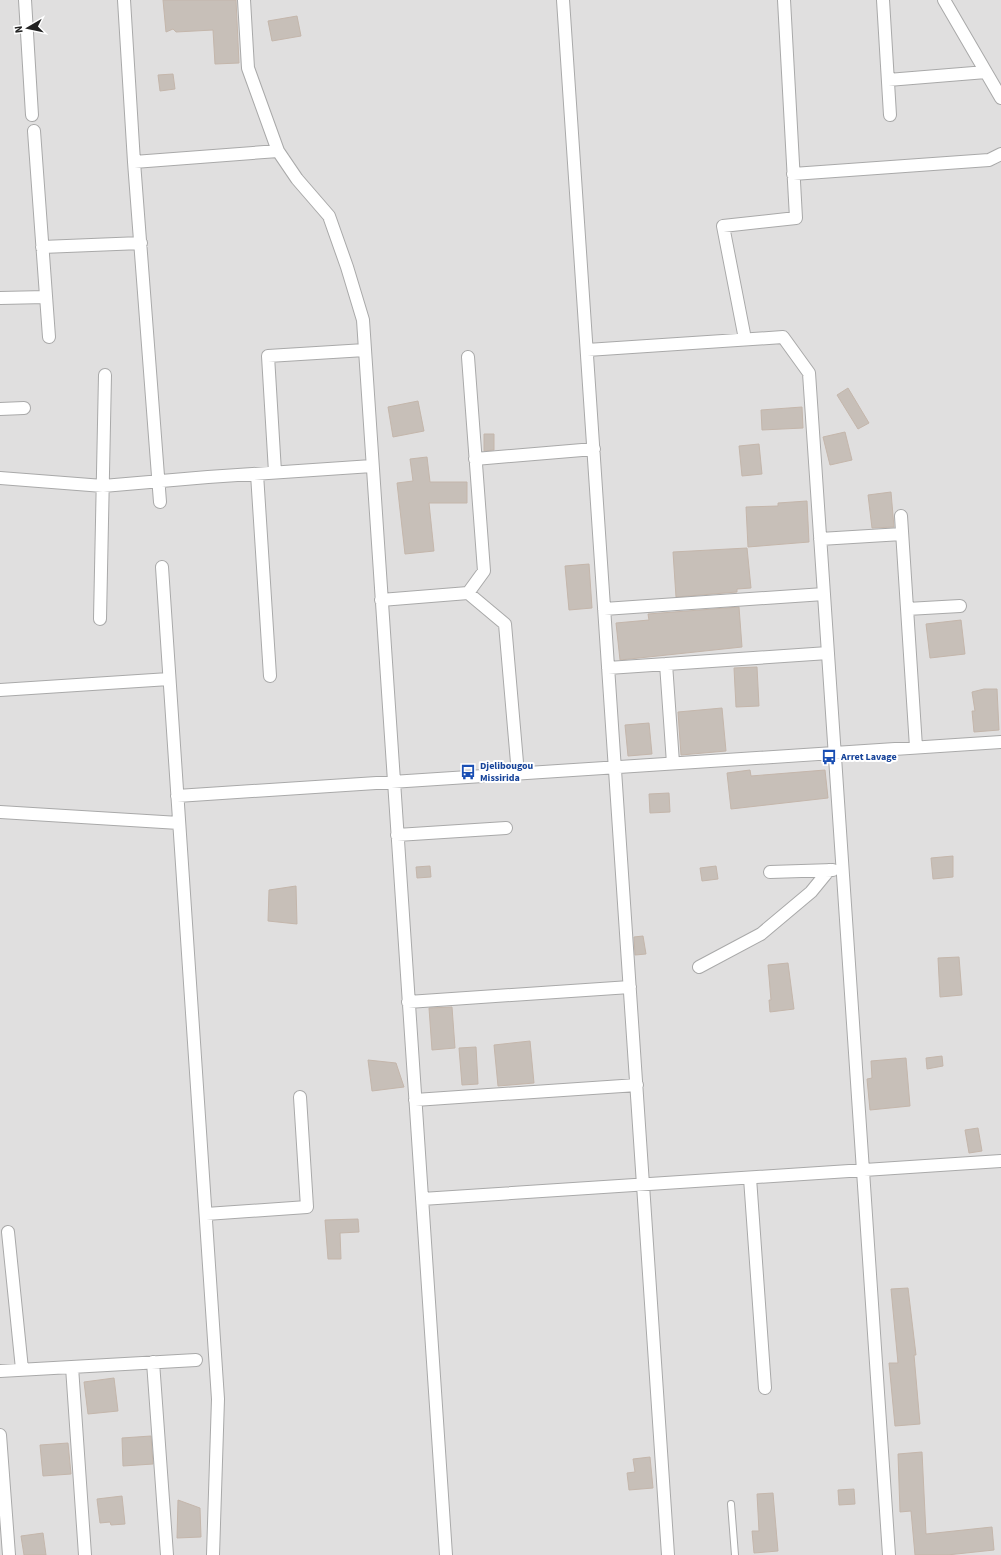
<svg xmlns="http://www.w3.org/2000/svg" width="1001" height="1555" viewBox="0 0 1001 1555" font-family="'Source Sans 3',sans-serif">
	<style>
		.residential { fill: #e0dfdf }
		.building { fill: #c7bfb8; stroke: #c4b6ab }
		.lines { fill: none; stroke-linecap: round; stroke-linejoin: round }
		.service-casing { stroke: #a9a9a9; stroke-width: 8 }
		.minor-casing { stroke: #a9a9a9; stroke-width: 14 }
		.service { stroke: #fff; stroke-width: 6 }
		.minor { stroke: #fff; stroke-width: 12 }
		.labels { text-anchor: middle; dominant-baseline: central; stroke-width: 4; stroke-linejoin: round; paint-order: stroke }
		.transit-label { font-size: 10px; font-weight: bold; fill: #164399; stroke: #fff; text-anchor: start }
	</style>
	<rect width="100%" height="100%" fill="#f2efe9"/>
	<path class="residential" d="M0,0H1001V1555H0Z"/>
	<path class="building" d="M163,0H236L239,63L215,64L213,30L176,32L173,29L166,32Z
		M297,16L301,36L272,41L268,21Z
		M173,74L175,89L160,91L158,75Z
		M848,388L869,423L858,429L837,395Z
		M418,401L424,431L393,437L388,407Z
		M802,407L803,428L762,430L761,410Z
		M845,432L852,460L830,465L823,437Z
		M484,434H494V450L484,451Z
		M759,444L762,474L742,476L739,446Z
		M427,457L430,482H467V503H429L434,551L405,554L397,483L413,481L410,459Z
		M891,492L894,527L872,528L868,495Z
		M807,501L809,542L748,547L746,507L778,506V503Z
		M747,548L751,588L737,589V592L676,597L673,552Z
		M589,564L592,608L569,610L565,566Z
		M739,607L742,647L620,660L616,623L649,620L648,614Z
		M961,620L965,654L930,658L926,624Z
		M757,667L759,706L736,707L734,668Z
		M984,689H997L999,730L974,732L972,711H975L972,692Z
		M722,708L726,751L681,755L678,712Z
		M649,723L652,754L628,756L625,725Z
		M750,770L751,776L825,770L828,798L731,809L727,773Z
		M669,793L670,812L650,813L649,794Z
		M953,856V877L933,879L931,858Z
		M430,866L431,877L417,878L416,867Z
		M716,866L718,879L702,881L700,868Z
		M296,886L297,924L268,921L269,890Z
		M643,936L646,954L635,955L634,937Z
		M959,957L962,995L940,997L938,958Z
		M788,963L794,1009L770,1012L769,1000H771L768,965Z
		M452,1007L455,1048L432,1050L429,1008Z
		M530,1041L534,1083L498,1086L494,1045Z
		M476,1047L478,1084L462,1085L459,1048Z
		M942,1056L943,1066L927,1069L926,1058Z
		M906,1058L910,1106L870,1110L867,1079L872,1078L871,1061Z
		M368,1060L396,1063L404,1087L372,1091Z
		M978,1128L982,1151L969,1153L965,1130Z
		M358,1219L359,1232L340,1233L341,1259H328L325,1220Z
		M908,1288L916,1355H914L920,1424L895,1426L889,1363H898L891,1289Z
		M114,1378L118,1411L88,1414L84,1382Z
		M151,1436L153,1464L123,1466L122,1438Z
		M68,1443L71,1474L43,1476L40,1445Z
		M922,1452L926,1534L992,1527L994,1550L947,1555H915L911,1511L900,1512L898,1454Z
		M650,1457L653,1488L629,1490L627,1473L635,1472L633,1459Z
		M854,1489L855,1504L839,1505L838,1490Z
		M773,1493L778,1551L754,1553L752,1531H759L757,1494Z
		M122,1496L125,1524L111,1525L110,1522L100,1523L97,1499Z
		M178,1500L200,1508L201,1537L177,1538Z
		M43,1533L46,1555H24L21,1536Z"/>
	<g class="lines">
		<defs>
			<path id="service" d="M731,1504L735,1555"/>
			<path id="minor" d="M25,0L32,115
				M124,0L134,162L160,502
				M244,0L248,68L278,151L297,179L329,216L347,267L363,320L446,1555
				M563,0L668,1555
				M883,0L890,115
				M944,0L1001,98
				M888,80L986,72
				M34,131L49,337
				M134,162L278,151
				M793,174L989,160L1001,154
				M42,247L141,243
				M0,298L46,297
				M745,339L723,226L796,218L784,0
				M587,350L783,337L809,373L889,1555
				M0,409L24,408
				M475,459L594,449
				M275,472L268,356L365,350
				M257,474L270,676
				M0,478L103,486L208,477L372,466
				M901,516L916,747
				M820,539L902,534
				M162,567L218,1399L213,1555
				M468,593L484,571L468,357
				M381,600L468,593L505,624L518,774
				M604,609L824,594
				M907,609L960,606
				M100,619L105,375
				M666,664L673,763
				M608,668L828,653
				M0,690L169,679
				M177,796L1001,742
				M0,812L179,823
				M397,835L506,828
				M770,872L833,870
				M699,967L761,934L811,892L829,870
				M408,1002L630,987
				M415,1100L637,1085
				M750,1178L765,1388
				M422,1199L1001,1161
				M206,1214L307,1207L300,1097
				M8,1232L22,1369
				M153,1362L167,1555
				M72,1367L85,1555
				M0,1371L196,1360
				M0,1435L9,1555"/>
		</defs>
		<use href="#service" class="service-casing"/>
		<use href="#minor" class="minor-casing"/>
		<use href="#service" class="service"/>
		<use href="#minor" class="minor"/>
	</g>
	<defs>
		<symbol id="bus-bare" viewBox="-9 -9 18 18"><path d="M-5-6H5V4H4V6H2V4H-2V6H-4V4H-5ZM-3.5-4V0h7V-4ZM-3.5 1.2v1.5H-2V1.2ZM2 1.2v1.5H3.5V1.2Z" fill="#1a4fb4" stroke="#fff" stroke-width="2.5" paint-order="stroke"/></symbol>
	</defs>
	<g fill-rule="evenodd">
		<use href="#bus-bare" x="818" y="746" width="22" height="22"/>
		<use href="#bus-bare" x="457" y="761" width="22" height="22"/>
	</g>
	<g class="labels">
		<g class="transit-label">
			<text x="841" y="757">Arret Lavage</text>
			<text x="480" y="766">Djelibougou<tspan x="480" dy="12">Missirida</tspan></text>
		</g>
	</g>
	<g transform="translate(28 28) rotate(261)" stroke="#ffffff" stroke-width="3" paint-order="stroke">
	<path d="M0-3L7 15L0 10L-7 15Z" fill="#222222"/>
	<text y="-6" font-size="11" font-weight="bold" text-anchor="middle" fill="#222222">N</text>
	</g>
</svg>
